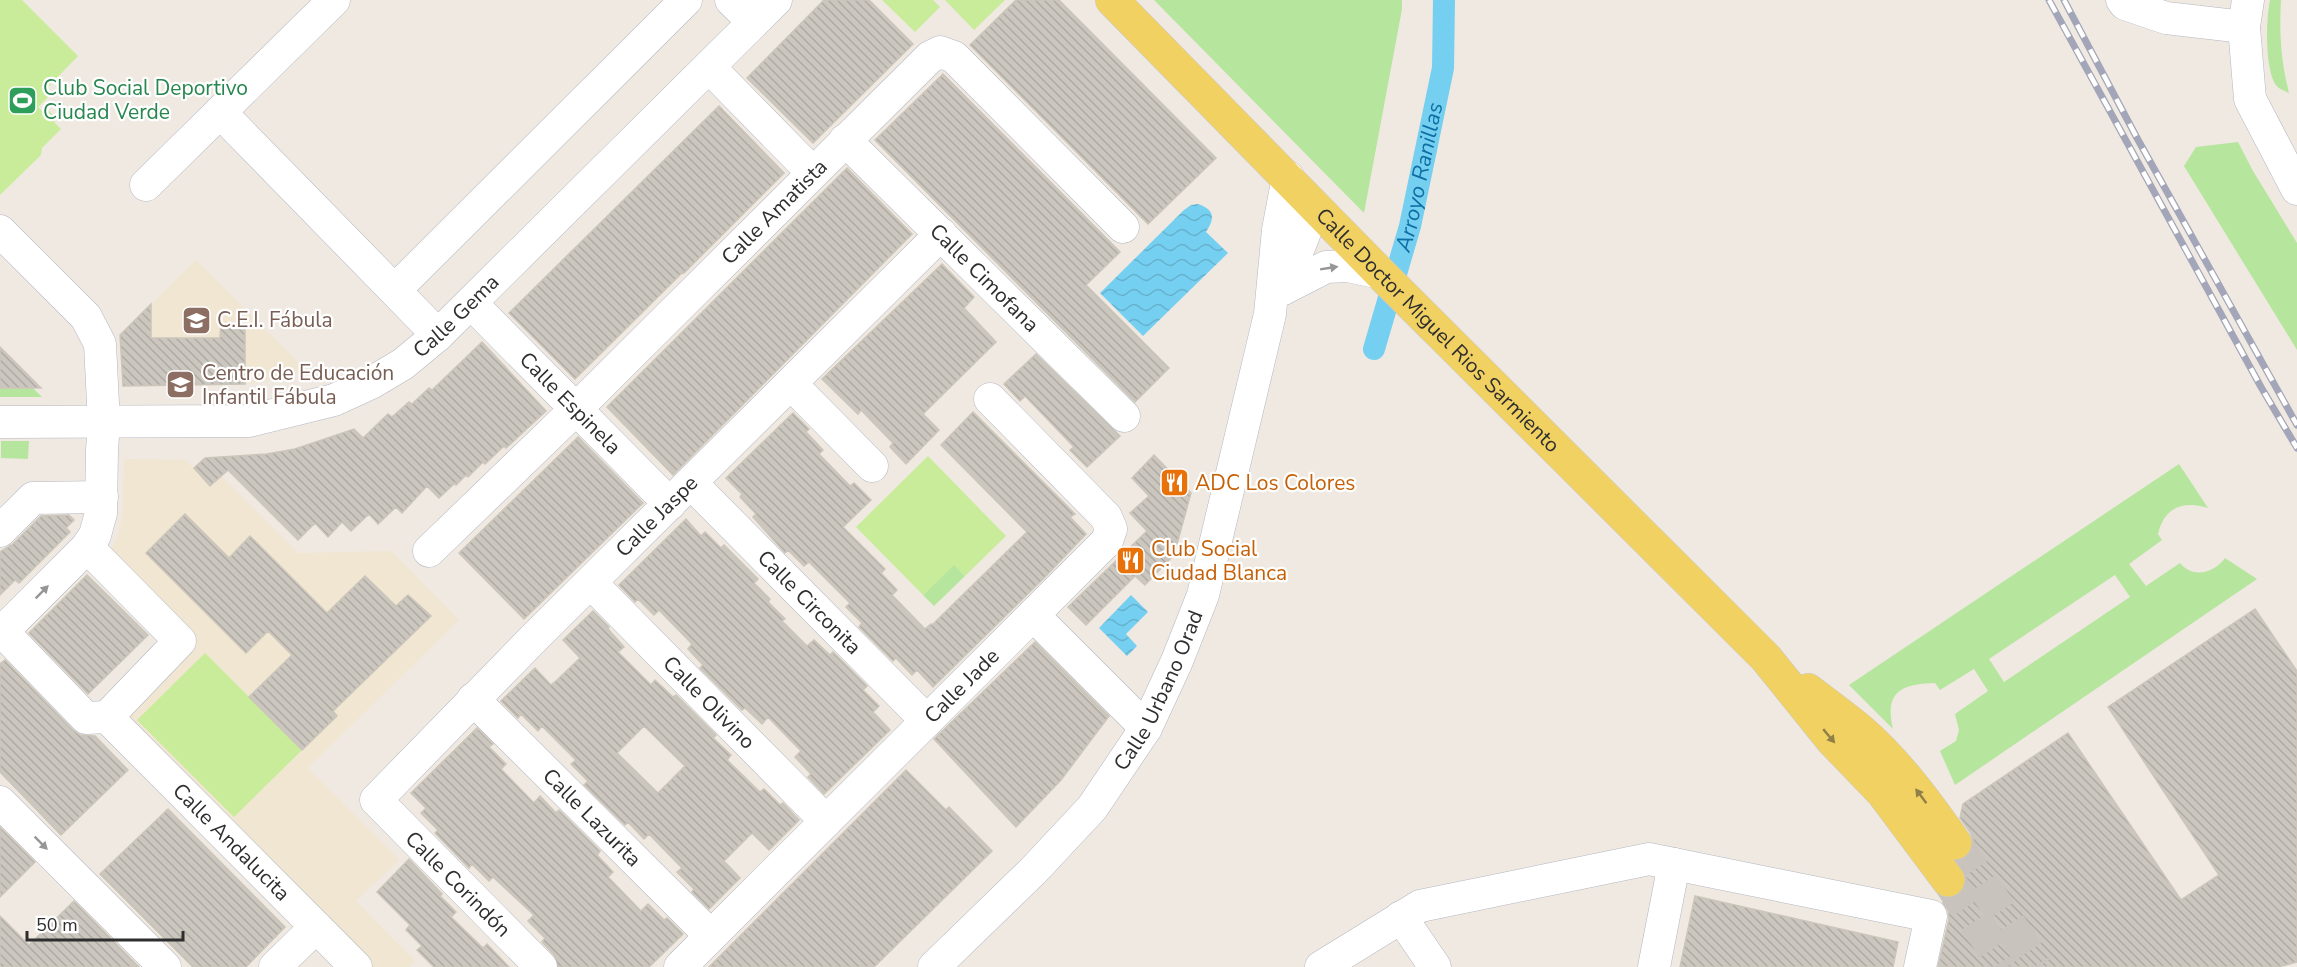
<svg xmlns="http://www.w3.org/2000/svg" width="2297" height="967" viewBox="0 0 2297 967" font-family="'Nunito Sans',sans-serif">
	<style>
		.education { fill: #f0e6d1 }
		.grass { fill: #b6e59e; fill-rule: evenodd }
		.pitch { fill: #c9ec9a }
		.water { fill: url(#water-waves) }
		.lines { fill: none; stroke-linecap: round; stroke-linejoin: round }
		.canal { stroke: #75cff0; stroke-width: 22 }
		.building { fill: url(#building-back-hatch); stroke: #cbc5ba; stroke-width: 1.5; fill-rule: evenodd }
		.major-tunnel { stroke: #c8c4bd; stroke-width: 33; stroke-dasharray: 33 16; stroke-linecap: butt }
		.minor-casing { stroke: #b4b7c1; stroke-width: 33 }
		.major-casing { stroke: #c9c9c9; stroke-width: 34 }
		.minor { stroke: #fff; stroke-width: 32 }
		.major { stroke: #f2d163; stroke-width: 33 }
		.rail-casing { stroke: #a3a6b8; stroke-width: 7 }
		.rail { stroke: #fff; stroke-width: 4.5; stroke-dasharray: 14; stroke-linecap: butt }
		.oneway { fill: #969696 }
		.oneway2 { fill: #908048 }
		.labels { text-anchor: middle; dominant-baseline: central; stroke-width: 4.5; stroke-linejoin: round; paint-order: stroke }
		.leisure-label { font-size: 21px; fill: #27864d; stroke: #fff; text-anchor: start }
		.street-label { font-size: 21px; fill: #2e2e2e; stroke: #fff }
		.education-label { font-size: 21px; fill: #785e54; stroke: #fff; text-anchor: start }
		.food-label { font-size: 21px; fill: #c56008; stroke: #fff; text-anchor: start }
		.water-label { font-size: 22px; font-style: italic; fill: #0d6fa3; stroke: #fff }
	</style>
	<defs>
		<pattern id="water-waves" width="16" height="10" patternUnits="userSpaceOnUse" patternTransform="scale(1.5)"><rect width="16" height="10" fill="#75cff0"/><path d="M0 5q4-4 8 0t8 0" fill="none" stroke="#66b2ce"/></pattern>
		<pattern id="building-back-hatch" width="6" height="6" patternUnits="userSpaceOnUse" patternTransform="scale(1.5)"><rect width="6" height="6" fill="#cbc7bf"/><path d="M-1 5l2 2M0 0l6 6M5-1l2 2" fill="none" stroke="#afaba4"/></pattern>
	</defs>
	<rect width="100%" height="100%" fill="#efe9e1"/>
	<path class="education" d="M196,260L307,371L266,381L245,384L123,386L120,335Z
		M124,459L186,460L210,486L221,476L298,553L391,551L459,620L308,768L399,860L356,901L415,961L409,967H366L118,717L193,642L108,556L118,536L123,512Z"/>
	<path class="grass" d="M1154,0H1402V9L1364,213Z
		M2270,0H2281C2279,33 2281,61 2289,93C2282,90 2277,88 2274,82C2265,63 2266,20 2270,0Z
		M2238,142L2253,171L2297,243V350L2184,166L2196,147Z
		M0,388H33L42,397H0Z
		M1,441H29L28,459L1,458Z
		M2179,464L2208,508C2184,500 2164,507 2158,534L2162,540L2129,564L2146,586L2180,563C2193,579 2214,573 2225,558L2257,579L1955,785L1940,751L1956,741L1959,730L1955,714L1988,691L1974,669L1940,690L1935,683C1901,684 1884,692 1893,729L1849,685ZM2115,575L2130,597L2004,682L1989,659Z
		M954,564L965,576L934,606L923,595Z"/>
	<path class="pitch" d="M0,0H22L78,56L47,88L52,93L38,107L45,114L48,110L56,118L54,122L61,129L42,148L41,155L0,195Z
		M882,0H933L940,7L915,32Z
		M945,0H1005L974,30Z
		M928,456L1006,536L965,576L954,565L923,595L856,527Z
		M205,653L302,750L234,817L137,720Z"/>
	<path class="water" d="M1198,204C1215,210 1215,218 1206,232L1228,253L1143,336L1100,293L1184,210L1191,205Z
		M1131,595L1148,612L1126,634L1137,646L1127,656L1099,628Z"/>
	<g class="lines">
		<path class="canal" id="s1" d="M1374,349L1410,226L1443,68L1444,0"/>
	</g>
	<path class="building" d="M824,0H869L913,44L813,143L747,78Z
		M1016,0H1059L1216,158L1148,224L970,45Z
		M943,74L1120,252L1086,285L1169,368L1135,402L875,140Z
		M719,106L784,173L684,273L683,272L575,379L509,313Z
		M847,168L912,234L673,475L607,407Z
		M942,264L974,297L964,308L996,342L923,414L939,430L906,464L890,447L893,443L861,410L858,414L822,379Z
		M151,304V338H220L221,324H245V384L123,386L120,335Z
		M482,342L546,411L506,448L504,446L485,464L483,462L468,477L466,475L456,485L455,483L439,498L427,486L402,513L396,507L378,524L369,514L351,531L342,522L328,537L315,523L298,540L228,470L210,486L194,468L205,458L267,454L295,449L354,429L363,438L388,414L392,417L409,402L412,404L429,388L432,390Z
		M0,347L41,388H0Z
		M1036,354L1120,436L1087,467L1070,450L1074,447L1025,396L1020,401L1004,384Z
		M973,412L1075,514L1070,517L1086,534L1045,577L933,687L917,670L912,675L896,658L893,661L859,627L862,623L846,607L850,603L809,562L804,566L788,550L785,553L753,517L756,514L740,497L742,494L726,478L793,413L809,429L806,432L823,450L819,454L850,486L854,483L871,500L843,527L885,569L881,573L897,590L892,595L925,629L931,624L932,625L1027,532L941,445Z
		M578,437L643,503L524,619L459,553Z
		M1154,455L1191,493L1174,555L1145,585L1135,576L1086,625L1068,607L1147,531L1130,513L1149,496L1132,478Z
		M185,514L229,558L250,536L327,613L365,576L396,606L408,595L431,616L333,711L337,716L302,750L249,697L292,655L268,631L246,653L146,553Z
		M69,515L74,520L66,528L70,532L19,583L15,580L0,595V552L13,544L41,516Z
		M686,519L701,536L705,532L721,548L724,545L758,579L754,583L770,599L768,602L785,619L782,621L807,646L814,640L830,655L833,652L867,686L863,690L879,706L873,712L890,730L824,794L808,777L811,774L795,757L801,751L768,717L762,724L745,708L742,710L700,668L703,665L688,649L692,644L659,610L654,615L638,599L635,602L619,585Z
		M87,575L148,635L88,694L29,633Z
		M2255,609L2297,671V962L2278,967H1938L1949,919L1948,910L1943,903L1944,898H1951L1959,895L1965,888L1966,877L1958,861L1966,858L1972,851L1974,842L1970,832L1960,818L1963,804L2068,733L2181,900L2219,875L2108,707Z
		M593,611L609,627L608,629L624,647L618,652L651,685L655,680L673,697L676,695L716,735L713,738L731,755L727,760L760,792L764,789L780,805L783,803L799,820L769,850L752,833L724,861L740,878L709,909L692,892L694,889L677,872L682,868L649,834L644,839L628,822L625,825L584,785L588,781L571,764L576,760L542,726L538,731L521,714L518,718L501,701L535,668L551,685L557,680L580,658L563,640ZM644,726L685,766L658,793L617,753Z
		M1035,642L1109,716L1061,780L1016,827L934,739Z
		M5,660L73,730L80,735L95,736L128,770L61,835L0,772V664Z
		M477,728L493,744L489,747L506,764L501,769L534,803L540,796L556,813L559,810L600,851L597,855L613,872L608,877L641,911L648,904L664,920L667,918L683,934L649,967H558L554,955L542,942L545,938L528,921L534,915L493,877L489,881L472,864L469,868L435,833L438,830L421,813L426,808L411,793Z
		M906,770L946,810L949,807L992,851L874,967H709Z
		M168,809L285,927L246,967H193L100,874Z
		M0,827L35,862L0,897Z
		M409,859L442,894L440,896L456,912L451,917L483,948L487,944L509,967H434L417,950L422,946L406,930L410,925L377,892Z
		M1695,896L1898,942L1893,967H1680Z
		M74,901L139,967H0V916L29,945Z"/>
	<g class="lines">
		<path class="major-tunnel" d="M1955,843L2038,967
			M1948,880L2006,967"/>
		<defs>
			<g id="minor">
				<path d="M731,0L753,22"/>
				<path d="M2122,0L2125,4L2166,18L2244,27"/>
				<path d="M2248,0L2244,27L2250,99L2297,189"/>
				<path d="M709,67L812,172"/>
				<path d="M220,112L438,335"/>
				<path id="s2" d="M845,140L1124,416"/>
				<path d="M146,185L334,0"/>
				<path d="M0,231L86,317L100,344L104,423L102,450L101,513L95,535L87,547L0,634"/>
				<path d="M1283,289L1315,206"/>
				<path d="M1283,289L1326,267L1348,266L1380,273"/>
				<path d="M395,290L686,0"/>
				<path id="s3" d="M471,303L670,504"/>
				<path d="M791,384L872,466"/>
				<path id="s4" d="M0,422L249,421L334,400L371,383L403,364L438,335L776,0"/>
				<path id="s5" d="M691,483L927,721"/>
				<path d="M0,531L33,498L102,497"/>
				<path id="s6" d="M87,547L180,641L107,717L356,967"/>
				<path id="s7" d="M429,551L576,409L930,57L940,52L954,57L1123,227"/>
				<path id="s8" d="M591,583L826,821"/>
				<path d="M1033,615L1146,728"/>
				<path d="M2,631L86,718L107,717"/>
				<path id="s9" d="M473,699L711,936"/>
				<path d="M0,802L165,967"/>
				<path d="M1401,917L1435,967"/>
				<path d="M275,967L316,927"/>
				<path id="s10" d="M541,967L376,800L532,640L941,234"/>
				<path id="s11" d="M680,967L1107,541L1111,529L1106,517L990,399"/>
				<path id="s12" d="M934,967L1034,870L1092,808L1146,728L1177,661L1203,595L1270,314L1278,230L1288,177"/>
				<path d="M1321,967L1420,906L1649,859L1931,916L1920,967"/>
				<path d="M1654,967L1674,864"/>
			</g>
			<g id="major">
				<path id="s13" d="M1112,0L1380,273L1766,658L1832,740L1883,793L1948,880"/>
				<path d="M1808,690C1825,703 1843,716 1860,730C1897,762 1927,803 1955,843"/>
			</g>
		</defs>
		<use href="#minor" class="minor-casing"/>
		<use href="#major" class="major-casing"/>
		<use href="#minor" class="minor"/>
		<use href="#major" class="major"/>
		<defs>
			<path id="rail" d="M2049,0L2261,387L2297,448
				M2064,0L2137,138L2297,425"/>
		</defs>
		<use href="#rail" class="rail-casing"/>
		<use href="#rail" class="rail"/>
	</g>
	<defs><path id="oneway-solid" d="M-6-.8H1V-3.2L6.5 0L1 3.2V.8H-6Z" transform="scale(1.5)"/></defs>
	<g class="oneway">
		<use href="#oneway-solid" transform="translate(1329 268) rotate(-9)"/>
		<use href="#oneway-solid" transform="translate(42 592) rotate(-45)"/>
		<use href="#oneway-solid" transform="translate(41 843) rotate(45)"/>
	</g>
	<g class="oneway2">
		<use href="#oneway-solid" transform="translate(1829 736) rotate(50)"/>
		<use href="#oneway-solid" transform="translate(1921 796) rotate(-127)"/>
	</g>
	<defs>
		<symbol id="stadium-square" viewBox="-11 -11 22 22"><rect x="-9" y="-9" width="18" height="18" rx="4" fill="#2e9e5b" stroke="#fff"/><path d="M0-5a6.5 5 0 1 0 0 10a6.5 5 0 1 0 0-10ZM-3.5-1.8h7v3.6h-7Z" fill="#fff"/></symbol>
		<symbol id="school-square" viewBox="-11 -11 22 22"><rect x="-9" y="-9" width="18" height="18" rx="4" fill="#8d6e63" stroke="#fff"/><path d="M0-5L7-2L0 1L-7-2ZM-4 1L0 2.5L4 1V4Q0 6-4 4Z" fill="#fff"/></symbol>
		<symbol id="restaurant-square" viewBox="-11 -11 22 22"><rect x="-9" y="-9" width="18" height="18" rx="4" fill="#e8710a" stroke="#fff"/><path d="M-5-6h1v4h1v-4h1v4h1v-4h1v5L-1.5 .5V6h-2V.5L-5-1ZM5-6V6H3V1.5H1.5Q1.5-4 5-6Z" fill="#fff"/></symbol>
	</defs>
	<g fill-rule="evenodd">
		<use href="#stadium-square" x="6" y="84" width="33" height="33"/>
		<use href="#school-square" x="180" y="304" width="33" height="33"/>
		<use href="#school-square" x="164" y="368" width="33" height="33"/>
		<use href="#restaurant-square" x="1158" y="466" width="33" height="33"/>
		<use href="#restaurant-square" x="1114" y="544" width="33" height="33"/>
	</g>
	<g class="labels">
		<g class="leisure-label">
			<text x="43" y="88">Club Social Deportivo<tspan x="43" dy="24">Ciudad Verde</tspan></text>
		</g>
		<g class="street-label">
			<text stroke="none"><textPath href="#s7" startOffset="484">Calle Amatista</textPath></text>
			<text stroke="none"><textPath href="#s2" startOffset="196">Calle Cimofana</textPath></text>
			<text stroke="none"><textPath href="#s4" startOffset="486">Calle Gema</textPath></text>
			<text stroke="none"><textPath href="#s13" startOffset="464">Calle Doctor Miguel Rios Sarmiento</textPath></text>
			<text stroke="none"><textPath href="#s3" startOffset="141">Calle Espinela</textPath></text>
			<text stroke="none"><textPath href="#s10" startOffset="634">Calle Jaspe</textPath></text>
			<text stroke="none"><textPath href="#s5" startOffset="168">Calle Circonita</textPath></text>
			<text stroke="none"><textPath href="#s11" startOffset="398">Calle Jade</textPath></text>
			<text stroke="none"><textPath href="#s12" startOffset="360">Calle Urbano Orad</textPath></text>
			<text stroke="none"><textPath href="#s8" startOffset="168">Calle Olivino</textPath></text>
			<text stroke="none"><textPath href="#s9" startOffset="168">Calle Lazurita</textPath></text>
			<text stroke="none"><textPath href="#s6" startOffset="414">Calle Andalucita</textPath></text>
			<text transform="translate(458 884) rotate(45)">Calle Corindón</text>
		</g>
		<g class="education-label">
			<text x="217" y="320">C.E.I. Fábula</text>
			<text x="202" y="373">Centro de Educación<tspan x="202" dy="24">Infantil Fábula</tspan></text>
		</g>
		<g class="food-label">
			<text x="1195" y="483">ADC Los Colores</text>
			<text x="1151" y="549">Club Social<tspan x="1151" dy="24">Ciudad Blanca</tspan></text>
		</g>
		<g class="water-label">
			<text stroke="none"><textPath href="#s1" startOffset="178">Arroyo Ranillas</textPath></text>
		</g>
	</g>
	<path d="M27 931v9h156v-9" fill="none" stroke="#2e2e2e" stroke-width="3"/>
	<text x="36" y="931" font-size="18" fill="#2e2e2e" stroke="#ffffff" stroke-width="4.5" paint-order="stroke">50 m</text>
</svg>
